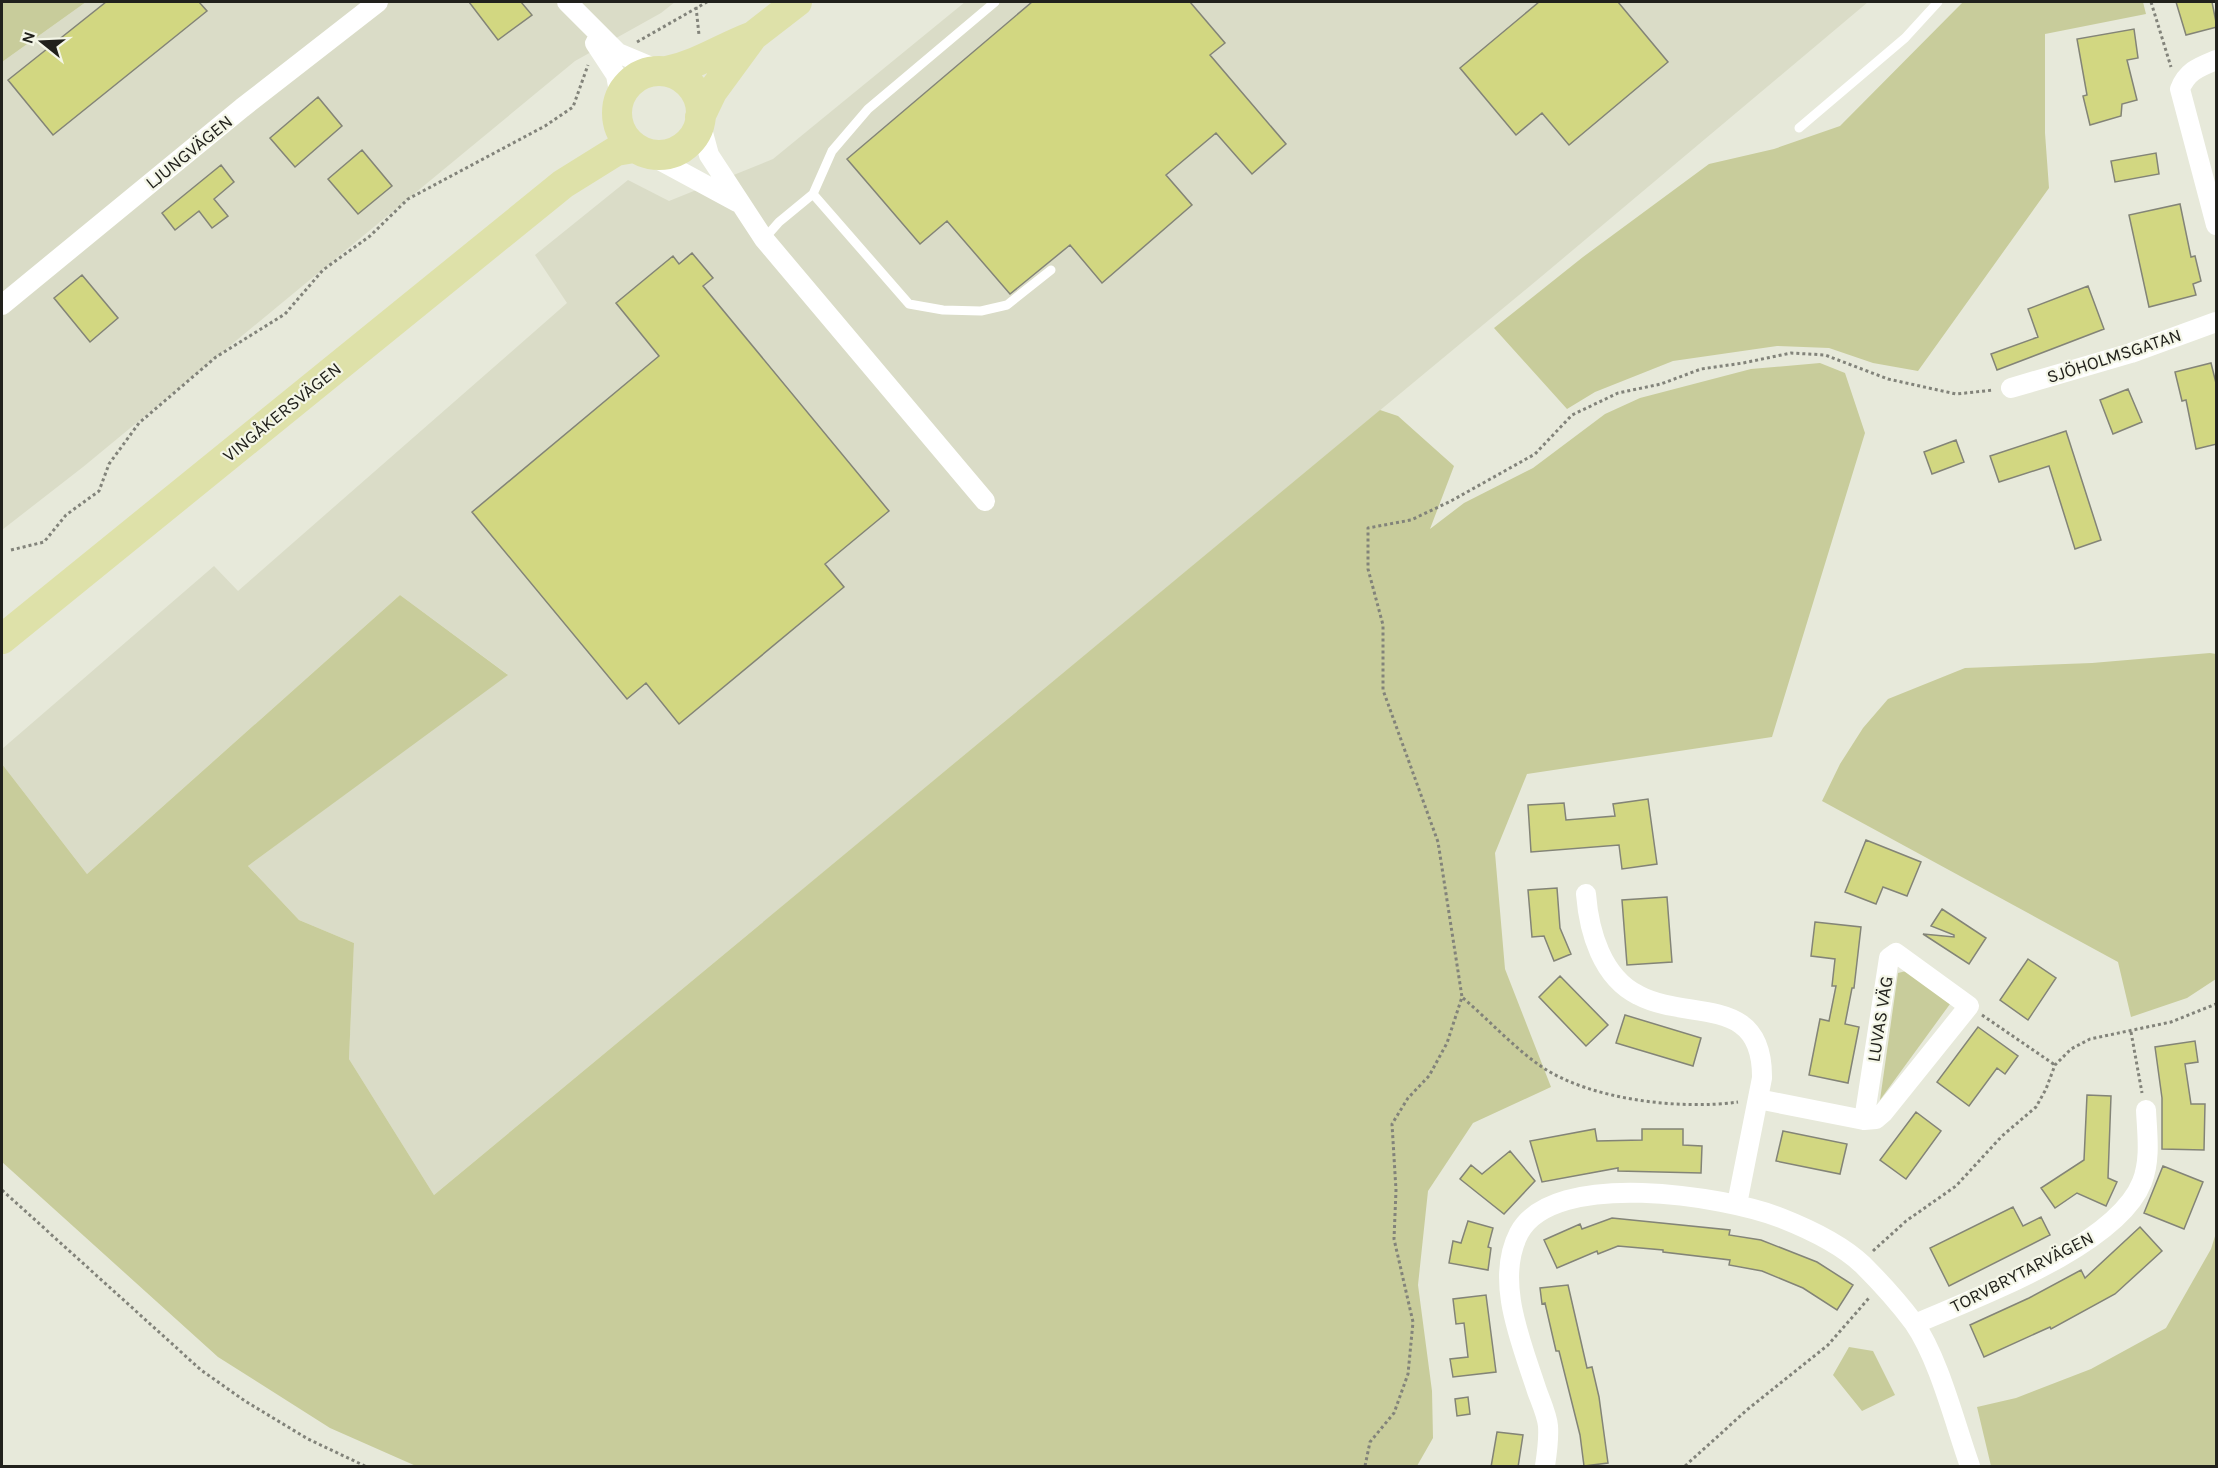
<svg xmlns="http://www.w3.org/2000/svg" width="2218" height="1468" viewBox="0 0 2218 1468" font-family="Karla,sans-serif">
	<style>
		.built { fill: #dadcc7 }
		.green { fill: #c8cc9b }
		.building { fill: #d2d781; stroke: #838477; stroke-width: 1.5 }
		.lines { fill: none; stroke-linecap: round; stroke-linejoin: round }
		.path { stroke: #82837a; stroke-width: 3; stroke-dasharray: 3 3; stroke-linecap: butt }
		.lane { stroke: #fff; stroke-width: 9 }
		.street { stroke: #fff; stroke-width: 20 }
		.primary { stroke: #dee1a9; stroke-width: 30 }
		.labels { text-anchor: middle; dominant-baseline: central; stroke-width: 4.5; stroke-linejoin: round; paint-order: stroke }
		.street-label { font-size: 18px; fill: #21211c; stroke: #f4f6e7 }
	</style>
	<rect width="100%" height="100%" fill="#e7e9da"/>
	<path class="built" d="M86,2H675L661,13L575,61L83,467L2,530V62Z
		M965,2H1868L1542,276L434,1195L349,1059L354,943L299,920L248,866L507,674L400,595L87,874L2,764V749L214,566L238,591L567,303L535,255L628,180L669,201L773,159Z"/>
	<path class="green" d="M2,2H86L2,62Z
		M1963,2H2143L2146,14L2045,34V133L2049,188L1918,371L1873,363L1829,348L1777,346L1673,361L1595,392L1567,409L1494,328L1583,257L1709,164L1774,149L1840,126Z
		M1820,363L1845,373L1865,433L1772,737L1527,774L1495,853L1505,969L1551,1087L1473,1123L1428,1191L1418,1285L1432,1391L1433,1438L1417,1466H416L330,1428L218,1357L2,1162V764L87,874L400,595L508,675L248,866L299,920L354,943L349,1059L434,1195L1380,410L1398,416L1454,466L1430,529L1464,503L1533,468L1605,414L1640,398L1751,369Z
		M2210,653L2216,654V979L2187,998L2131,1017L2118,962L1822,801L1840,764L1863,728L1888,699L1965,668L2092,663Z
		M1906,971L1950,1004L1880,1100L1898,973Z
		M2216,1233V1466H1991L1977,1407L2016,1398L2091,1369L2166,1328L2211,1249Z
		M1849,1347L1873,1351L1895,1395L1862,1411L1833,1375Z"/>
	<path class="building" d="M106,2H199L207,11L53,135L8,80Z
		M469,2H521L532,15L498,40Z
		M1032,2H1190L1225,43L1210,55L1286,144L1252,174L1216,133L1166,175L1192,205L1102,283L1070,245L1010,294L947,221L920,244L847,159Z
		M1539,2H1618L1668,62L1569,145L1542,113L1516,135L1460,68Z
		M2176,2H2212L2217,27L2186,35Z
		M2134,29L2138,58L2127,60L2137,100L2122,104L2121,116L2090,125L2083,96L2087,95L2077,39Z
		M318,97L342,126L295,167L270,138Z
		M362,150L392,186L358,214L328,179Z
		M2156,153L2159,174L2115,182L2111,161Z
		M221,165L234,182L214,199L228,216L212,228L199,211L175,230L162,213Z
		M2180,204L2191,257L2195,256L2201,281L2193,284L2196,295L2149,307L2129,215Z
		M692,253L713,278L703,286L889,511L825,564L844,587L679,724L646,683L627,699L472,512L659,356L616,303L673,256L679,264Z
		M82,275L118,318L90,342L54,298Z
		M2088,286L2104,329L1997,370L1991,354L2038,337L2028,309Z
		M2211,363L2217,387V444L2196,449L2186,400L2182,401L2175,372Z
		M2128,389L2142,422L2113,434L2100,400Z
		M2066,431L2101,540L2075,549L2049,466L1999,482L1990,456Z
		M1956,440L1964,462L1932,474L1924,452Z
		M1648,799L1657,864L1622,869L1619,845L1531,852L1528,805L1564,803L1566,820L1615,816L1613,804Z
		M1866,840L1921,862L1907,896L1883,887L1876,904L1845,892Z
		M1557,888L1560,928L1571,954L1554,961L1544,936L1532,937L1528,890Z
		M1667,897L1672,962L1627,965L1622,900Z
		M1942,909L1986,938L1969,964L1923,934L1954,937V935L1931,926Z
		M1815,922L1861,927L1854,988H1852L1845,1024L1859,1027L1848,1083L1809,1075L1820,1019L1829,1021L1836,986H1832L1835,959L1811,956Z
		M2028,959L2056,978L2028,1020L2000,1000Z
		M1560,976L1608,1025L1586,1046L1539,997Z
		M1625,1015L1701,1038L1693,1066L1616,1043Z
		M1978,1027L2018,1056L2005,1074L1997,1068L1969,1106L1937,1082Z
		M2195,1041L2198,1062L2185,1064L2191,1104H2205L2204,1150L2162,1149V1098L2155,1047Z
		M2087,1095L2111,1096L2108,1178L2117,1182L2106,1206L2077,1193L2055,1208L2041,1188L2084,1160Z
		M1916,1112L1941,1131L1906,1179L1880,1160Z
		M1595,1129L1597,1141L1642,1140V1129H1683V1145L1702,1146L1701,1173L1618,1171V1168L1542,1182L1530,1141Z
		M1783,1131L1847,1144L1840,1174L1776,1161Z
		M1510,1151L1535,1181L1504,1214L1460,1179L1471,1165L1482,1174Z
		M2163,1166L2203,1182L2184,1229L2144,1213Z
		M2013,1207L2023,1226L2041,1217L2050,1235L1949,1286L1930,1248Z
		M1612,1218L1730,1230L1729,1235L1761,1240L1817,1262L1853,1285L1837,1310L1803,1288L1762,1271L1729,1265L1730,1260L1663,1252V1250L1618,1246L1598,1254L1597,1251L1557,1268L1544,1240L1580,1224L1582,1229Z
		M1468,1221L1493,1228L1488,1247L1491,1248L1488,1270L1449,1263L1453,1241L1461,1243Z
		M2140,1227L2162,1251L2115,1294L2051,1329L2050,1327L1984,1357L1970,1325L2029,1298L2081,1270L2085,1278Z
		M1568,1285L1587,1368L1592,1367L1599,1397L1608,1463L1584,1466L1580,1435L1559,1351H1556L1545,1303L1542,1304L1540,1288Z
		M1486,1295L1496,1372L1453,1377L1450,1359L1468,1357L1464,1323L1456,1324L1453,1299Z
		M1468,1397L1470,1414L1457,1416L1455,1399Z
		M1497,1432L1523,1435L1518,1467H1491Z"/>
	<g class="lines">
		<path class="path" d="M2151,2L2171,67
			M696,7L699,35
			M637,42L707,2
			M11,550L44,542L66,515L99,491L109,464L139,423L216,357L285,314L323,270L370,236L408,199L545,126L573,107L588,65
			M1463,998C1489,1020 1514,1048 1542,1067C1591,1100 1681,1110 1738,1102
			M1982,1015L2055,1065
			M2131,1032L2142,1093
			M2,1190L201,1370L245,1401L308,1439L365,1466
			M1873,1251L1906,1221L1956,1186L2002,1136L2036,1107L2046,1089L2055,1065L2071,1049L2090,1039L2171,1022L2216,1004
			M1365,1466L1370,1442L1394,1413L1408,1374L1413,1322L1394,1239L1396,1190L1392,1124L1408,1098L1429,1076L1447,1043L1462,997L1438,842L1383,690V625L1368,569V528L1411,520L1451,501L1535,454L1572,415L1618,393L1661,384L1701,369L1743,363L1791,353L1825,355L1888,379L1956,394L1994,390
			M1685,1466L1748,1409L1828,1345L1869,1298"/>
		<path class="lane" d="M1799,128L1905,38L1938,2
			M813,194L909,304L943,310L981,311L1007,305L1051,270
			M764,239L779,222L813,194L832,151L868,109L995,2"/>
		<path class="street" d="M567,2L618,53L661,71
			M595,43L616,75L620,97
			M2216,60C2199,67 2187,71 2180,89L2216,225
			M700,122L709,155L764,239L985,501
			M650,155L737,202
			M2,305L242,108L378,2
			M2011,388L2131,353L2216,322
			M1586,894C1589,932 1602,977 1638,995C1689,1022 1763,993 1762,1078L1737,1204
			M1758,1099L1864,1120L1876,1119L1883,1113L1969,1006L1896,953L1889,958L1864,1120
			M1915,1324C1977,1297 2117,1246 2142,1182C2151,1159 2147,1133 2146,1110
			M1545,1466C1547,1453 1549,1439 1548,1426C1547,1415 1541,1402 1537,1391C1522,1344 1494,1281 1519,1233C1554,1168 1725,1196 1781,1218C1809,1229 1841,1244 1863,1265C1881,1283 1899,1303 1914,1323C1939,1359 1955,1424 1970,1466"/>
		<path class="primary" d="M617 113a42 42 0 1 1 84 0a42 42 0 1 1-84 0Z
			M667,71C699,64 723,47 753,36
			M700,117L712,92L753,36L797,2
			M2,639L563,184L616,151L634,148"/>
	</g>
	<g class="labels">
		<g class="street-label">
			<text transform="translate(189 152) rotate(-39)">LJUNGVÄGEN</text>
			<text transform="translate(2114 356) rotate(-18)">SJÖHOLMSGATAN</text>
			<text transform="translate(282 412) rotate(-39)">VINGÅKERSVÄGEN</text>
			<text transform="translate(1880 1019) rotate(-81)">LUVAS VÄG</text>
			<text transform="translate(2022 1272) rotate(-27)">TORVBRYTARVÄGEN</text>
		</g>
	</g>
	<rect width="2218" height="1468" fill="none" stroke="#21211c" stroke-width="6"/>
	<g transform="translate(42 42) rotate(288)" stroke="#f4f6e7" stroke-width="4.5" paint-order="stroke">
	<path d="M0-4.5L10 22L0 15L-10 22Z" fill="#21211c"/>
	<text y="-9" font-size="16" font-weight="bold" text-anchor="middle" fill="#21211c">N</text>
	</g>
</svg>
